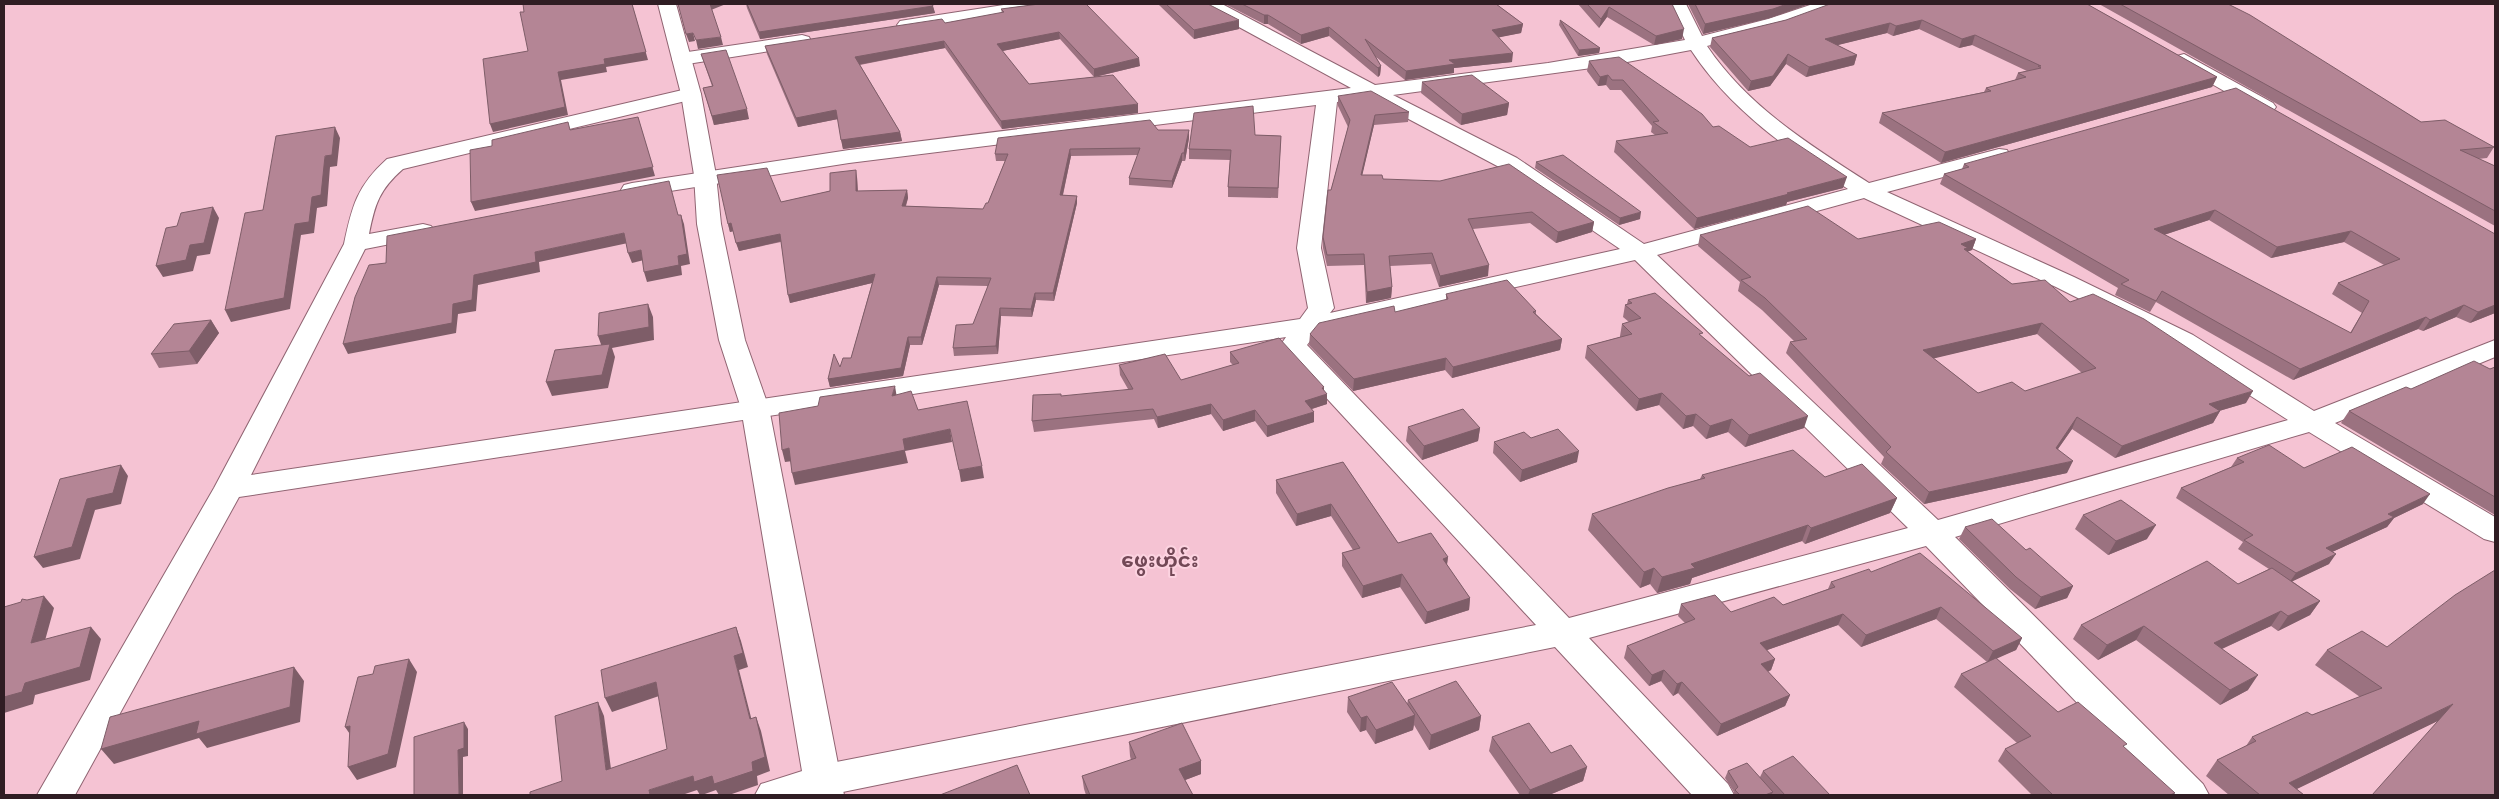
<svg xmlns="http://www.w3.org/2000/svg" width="2499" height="799" viewBox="0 0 2499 799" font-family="Merriweather,'Noto Sans Myanmar',serif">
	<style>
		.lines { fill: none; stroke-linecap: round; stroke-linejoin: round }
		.minor-casing { stroke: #906472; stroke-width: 2 }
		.tertiary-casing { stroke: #906472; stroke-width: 2 }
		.secondary-casing { stroke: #906472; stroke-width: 2 }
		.minor { fill: #fff; fill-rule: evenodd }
		.tertiary { fill: #fff; fill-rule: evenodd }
		.secondary { fill: #fff; fill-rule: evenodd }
		.wall { fill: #9b7280; fill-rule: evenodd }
		.shaded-wall { fill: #7e5d68 }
		.building { fill: #b48595; stroke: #7e5d68; fill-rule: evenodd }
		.labels { text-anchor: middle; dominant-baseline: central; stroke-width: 4; stroke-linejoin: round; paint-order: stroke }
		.quarter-label { font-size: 20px; font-weight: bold; fill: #724856; stroke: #fcd3e0 }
	</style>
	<rect width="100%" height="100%" fill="#f5c3d3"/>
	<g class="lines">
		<defs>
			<path id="minor" d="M1010,4H1052L1049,8L1043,9L906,30L900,29L897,25L900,21L906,20Z
				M1201,4H1222L1375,85L1548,63L1685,40L1668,4H1686L1702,36L1768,19L1813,4H1838L1835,8L1781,27L1707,46C1747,106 1810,145 1869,183L1999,149L2007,150L2010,155L2007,160L1887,192L2074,277L2193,335L2314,411L2495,340V357L2335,423L2495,517V542L2484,539L2309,432L1955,537L2203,784L2209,795H2166L1926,546L1589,638L1728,784L1734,795H1692L1555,647L828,795H755L761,784L821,765L1536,625L1284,352L1280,346L1286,337L239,497L75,795H37L214,488L344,244C352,206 357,186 387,159L691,88L698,90L701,94L698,98L403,169C379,190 375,204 369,234L423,224L431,226L435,231L431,236L365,249L251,475L1300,319L1308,308L1297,248L1316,105L849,163L632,197L624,195L621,190L624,185L632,183L849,150L1351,88L1204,8ZM1691,50C1730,110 1789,150 1848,189L1644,244L1517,158L1393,95L1606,66ZM1369,98L1501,168L1620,249L1330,313L1334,308L1321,248L1337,102ZM1864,198L2056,287L2175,347L2288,420L1938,520L1657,255ZM1635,260L1908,528L1569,618L1307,345L1317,332Z
				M802,35L809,37L811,41L809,45L681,65L674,63L672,59L674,55L681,53Z"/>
			<path id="tertiary" d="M658,4H676L701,94L716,175L721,224L745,340L769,408L844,795H806L741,408L719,340L697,224L694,175L681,94Z"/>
			<path id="secondary" d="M2184,54L2273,103L2276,107L2273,111L2266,113L2259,111L2177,64L2175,60L2177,56Z"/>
		</defs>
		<use href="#minor" class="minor-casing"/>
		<use href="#tertiary" class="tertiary-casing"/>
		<use href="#secondary" class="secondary-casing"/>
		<use href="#minor" class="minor"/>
		<use href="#tertiary" class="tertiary"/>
		<use href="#secondary" class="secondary"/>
	</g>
	<path class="wall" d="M746,4H932L935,13L760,39L747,8Z
		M1039,4L1140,66L1095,77L1138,113L1002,129L945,48L860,65L900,132L902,141L843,149L838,119L798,127L767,54L765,46L945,23L1002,13L1001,9ZM1060,39L1094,77L1029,84L1002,51Z
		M1158,4H1208L1239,29L1194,39Z
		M1225,4H1496L1523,24L1521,33L1499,37L1512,62L1454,68V73L1405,80L1376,57L1381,66L1380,75L1378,77L1329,36L1301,44L1268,24H1264Z
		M1578,4H1672L1682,39L1654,45L1607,17L1599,28Z
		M1688,4H1809L1770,18L1703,34Z
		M2087,4L2217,77L2212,87L1941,163L1879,123L1882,113L1984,92L1986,88L2015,80L2018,73L2027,71L1972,45L1959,48L1919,29L1893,36L1887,33L1837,45L1857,55L1854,65L1806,77L1786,64L1770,86L1748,91L1710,47L1712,38L1786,20Z
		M2099,4H2228L2421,122L2494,147L2487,158L2478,159L2495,166V226Z
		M1560,20L1600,48L1599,53L1578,56L1559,25Z
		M701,54L749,119L714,125L703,88L712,86Z
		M1589,61L1750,147L1843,188L1787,202L1786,205L1694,229L1614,152L1616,141L1655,135L1651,132L1652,126L1621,90H1610L1606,85L1598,86L1587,71Z
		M1422,82L1509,103L1507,115L1461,125L1421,93Z
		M1338,96L1409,112L1408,122L1374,125L1362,175L1383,179L1594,222L1592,232L1556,243L1530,223L1473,229L1488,276L1439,287L1431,264L1390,266L1392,287L1391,298L1366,303L1364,265L1327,266L1323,248V237L1331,190L1348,127L1338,106Z
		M1158,130L1189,138L1185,161H1182L1172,188L1129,185V178L1138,155L1071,156L1063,195L1077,196V203L1054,301L1036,300L1032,317L1001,316L998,354L954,356L953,348L973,324L988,286L939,285L922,345H910L903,376L830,387L828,379L851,358L872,283L790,303L781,242L739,251L733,231L730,232L728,224L781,202L830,191L857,177L858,191L907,190L908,198L906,206L983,209L988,203L1005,161H996L995,154Z
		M1255,135L1281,136L1278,198L1228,197V187L1230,160L1189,159V149Z
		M1536,162L1640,219L1619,225L1535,168Z
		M1964,164L2495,234V313L2470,323L2456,317L2423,331L2418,329L2293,380L2156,302L2150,312L2115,295L2118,288L1940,184L1944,174L1962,169ZM2209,220L2271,258L2344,242L2384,265L2338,283L2332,294L2362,313L2350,333L2164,235Z
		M1700,235L1858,239H1976L1972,250L1967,251L2012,284L2070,302L2246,403L2219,411H2220L2213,423L2115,458L2072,429L2058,449L2067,473L1924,504L1881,464L1884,457L1786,353L1790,342L1794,341L1762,310L1738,291L1740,282L1698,246ZM2037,334L2082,373L2025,391L1978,393L1933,358Z
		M1446,294L1536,311V314L1562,339L1560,350L1452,378L1445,370L1353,391L1309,345L1310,334L1446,300Z
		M1628,300L1702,337L1804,428L1745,447L1728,432L1706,439L1693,426L1683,429L1659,405L1636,411L1585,358L1587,346L1620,337V336L1622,324L1629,322L1623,317L1625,305L1627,304Z
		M211,320L219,333L197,364L159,368L151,354Z
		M1230,352L1324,390L1327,404L1312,409L1314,422L1267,437L1255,421L1223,431L1211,414L1158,428L1154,419L1034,432L1032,421L1128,389L1120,375L1119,365L1181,380L1233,365L1230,362Z
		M2495,367V515L2341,423L2349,411L2411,389L2490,369Z
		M1408,427L1480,428L1478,441L1422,460L1406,441Z
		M1531,438L1577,462L1520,482L1493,453L1494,442Z
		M2237,458L2304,468L2423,504L2394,518L2387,527L2332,552L2329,564L2292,581L2320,601L2310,615L2278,631L2271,626L2222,649L2248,690L2220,705L2136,640L2098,660L2073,639L2081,625L2238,584L2269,569L2238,549L2243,542L2176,498L2181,488L2231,467Z
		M1343,462L1398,543L1448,557L1447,565L1470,598L1469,610L1425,624L1400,587L1362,598L1342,566V553L1353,550L1331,516L1296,526L1276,493V480Z
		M1702,475L1825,477L1897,498L1890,513L1805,544L1802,541L1692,578L1690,584L1657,593L1650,584L1640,588L1588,530L1592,514L1700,479Z
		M2083,515L2147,539L2108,555L2075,529Z
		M1965,527L2026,550L2073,586L2067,598L2035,609L2010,589L1959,539Z
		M1871,572L2022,638L2016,650L1996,658L2058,712L2125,748L2173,795H2032L1998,761L2005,749L2017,743L1954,687L1961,674L1987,662L1936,619L1861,647L1838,625L1767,650L1775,659L1771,670L1768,672L1790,695L1785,706L1717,736L1678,693L1673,696L1661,681L1649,686L1624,658L1627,646L1685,623L1678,616L1681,604L1731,612L1783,605L1828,589L1831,582Z
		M2327,650L2439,720L2297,789L2304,795H2229L2206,776L2217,760L2246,746L2252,737L2360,697L2315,665Z
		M1348,697L1407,704L1408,700L1481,716L1479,730L1429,750L1414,725L1413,730L1375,744L1366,730L1360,732L1347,712Z
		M1492,737L1551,753L1587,767L1583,781L1549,795H1520L1489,751Z
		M1129,742L1201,761V774L1185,780L1193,795H1086L1084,789L1082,776L1131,760L1130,756Z
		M1728,771L1760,777L1763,771L1830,795H1733L1734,792L1725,778Z"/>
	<path class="shaded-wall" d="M632,4L648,60L606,67L607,72L561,80L568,115L493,132L490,124L558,72L604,59Z
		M710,4H726L711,10Z
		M1787,4H1809L1770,18L1703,34L1705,24Z
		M933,6L935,13L760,39L759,32Z
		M1609,7L1607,17L1599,28L1601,19Z
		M1264,15H1268V24H1264Z
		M1239,20V29L1194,39V30Z
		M1922,20L1919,29L1893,36L1896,26Z
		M1890,23L1887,33L1822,49L1825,39Z
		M1523,24L1521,33L1491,39L1492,30Z
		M1329,27V36L1301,44V35Z
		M1684,29L1682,39L1654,45L1656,36Z
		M1059,32L1060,39L998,52L997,44Z
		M693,33L695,41L689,42L686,34Z
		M1975,35L1972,45L1959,48L1962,39Z
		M721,37L723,45L698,49L696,40Z
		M944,41L945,48L857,65L855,57Z
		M1600,48L1599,53L1578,56L1579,50Z
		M1513,53L1512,62L1454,68V73L1405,80L1406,71L1449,60Z
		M1788,54L1786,64L1770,86L1748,91L1751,81Z
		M1857,55L1854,65L1806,77L1809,67Z
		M1139,58L1140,66L1094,77V69Z
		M1381,66L1380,75L1378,77V68Z
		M1608,75L1606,85L1598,86L1600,77Z
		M2217,77L2212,87L1941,163L1945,152Z
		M1509,103L1507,115L1461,125L1462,114Z
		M1138,104V113L1002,129L1001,121Z
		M747,109L749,119L714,125L712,116Z
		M836,110L838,119L798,127L796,118Z
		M1375,115L1374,125L1360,185L1361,175Z
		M638,117L655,176L475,211L471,202Z
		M335,127L340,138L337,166L330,167L327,206L317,208L314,233L301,235L290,309L231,322L225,310L295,224L312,197Z
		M1189,130V138L1185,161L1184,153Z
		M900,132L902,141L843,149L841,140Z
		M1070,149L1071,156L1061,203L1060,195Z
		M1182,153V161L1172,188V181Z
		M856,170L857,177L858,198L856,191Z
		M1847,177L1843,188L1787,202L1786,205L1694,229L1697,218L1787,193Z
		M907,190L908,198L903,214L902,206Z
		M1077,196V203L1054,301L1053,293Z
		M213,207L219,218L210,254L197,256L193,271L163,277L156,266L190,245Z
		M2215,210L2209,220L2148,240L2154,229Z
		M1641,212L1640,219L1619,225L1620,218Z
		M681,215L684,224L690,264L681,266L682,275L647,282L644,272L678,256Z
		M1594,222L1592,232L1556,243L1558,232Z
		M731,223L734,231L730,232L728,224Z
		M2351,231L2344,242L2271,258L2277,247Z
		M624,233L628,243L539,262L540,272L478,285L476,311L458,314L456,333L348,354L343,344L474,275L535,252Z
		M780,234L782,241L739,251L736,243Z
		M1976,239L1972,250L1967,252L1961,244Z
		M641,250L644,260L632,263L628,253Z
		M1489,265L1488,276L1439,287L1440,276Z
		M875,274L876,282L790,303L788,295Z
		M937,277L939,285L922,345L921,337Z
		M1392,287L1391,298L1366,303L1367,292Z
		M1035,293L1036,300L1032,317L1031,309Z
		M648,304L653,317L654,340L612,348L615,357L608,388L552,396L546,382L603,350L598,336Z
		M2464,305L2456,317L2423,331L2430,320Z
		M2495,305V313L2470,323L2478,312Z
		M1000,308L1001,316L998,354L996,346Z
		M2426,317L2418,329L2293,380L2300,369Z
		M211,320L219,333L197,364L189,351Z
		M2042,323L2037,334L1919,362L1923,350Z
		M908,337L910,345L903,376L830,387L828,379Z
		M1562,339L1560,350L1452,378L1453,367Z
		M1446,358L1445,370L1353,391L1354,379Z
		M895,386L897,398L892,396Z
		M1324,387V395L1327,394V404L1305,411V401L1322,388Z
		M2253,391L2246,403L2202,416L2209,404Z
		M1662,393L1659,405L1636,411L1639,399Z
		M1211,404V414L1158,428L1157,417Z
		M1255,410V421L1223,431V420Z
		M2220,411L2213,423L2115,458L2122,446Z
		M1314,412V422L1267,437V426Z
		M1696,414L1693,426L1683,429L1686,416Z
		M1808,416L1804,428L1745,447L1749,435Z
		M2077,417L2072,429L2050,460L2056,448Z
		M1732,419L1728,432L1706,439L1710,426Z
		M1480,428L1478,441L1422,460L1424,446Z
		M950,429L952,442L905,451L908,463L795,485L792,473L903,439Z
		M789,448L793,461L785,462L782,450Z
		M1579,451L1577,462L1520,482L1522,470Z
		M2073,461L2067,473L1924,504L1929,492Z
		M121,465L128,476L121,504L95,510L80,559L43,568L34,557L87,499Z
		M982,466L984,478L961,482L959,470Z
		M2430,494L2423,504L2394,518L2387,527L2319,558L2326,548L2388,514Z
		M1897,498L1890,513L1805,544L1811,528Z
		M1331,504V516L1296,526L1297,514Z
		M1808,525L1802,541L1692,578L1690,584L1657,593L1662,577L1691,564Z
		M2156,525L2147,539L2108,555L2116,541Z
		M2336,554L2329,564L2289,583L2296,573Z
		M1448,557L1446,570L1443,559Z
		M1654,568L1650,584L1640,588L1644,572Z
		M1402,574L1400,587L1362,598L1363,586Z
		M2073,586L2067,598L2035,609L2041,597Z
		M44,596L54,608L41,655L31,643Z
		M1470,598L1469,610L1425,624L1427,612Z
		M2320,601L2310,615L2278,631L2288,616Z
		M1941,607L1936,619L1861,647L1866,635Z
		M2281,611L2271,626L2204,657L2214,643Z
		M1843,614L1838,625L1756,654L1760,643Z
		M2144,626L2136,640L2098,660L2107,645Z
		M91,627L101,639L90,680L35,695L33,704L4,713V697L25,683Z
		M736,627L741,641L748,667L739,670L755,733L750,719L734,656Z
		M2022,638L2016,650L1987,663L1993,651Z
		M409,659L417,672L396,767L357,780L348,767Z
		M1775,659L1771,670L1757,676L1761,664Z
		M294,667L304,681L300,722L207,748L199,738L114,764L101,749Z
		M1664,670L1661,681L1649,686L1652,675Z
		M2258,675L2248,690L2220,705L2230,690Z
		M656,682L662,695L612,712L605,698Z
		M1682,682L1678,693L1673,696L1677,684Z
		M1790,695L1785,706L1717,736L1721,724Z
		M598,702L604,716L613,784L606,770Z
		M2453,704L2440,720L2284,795L2289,783Z
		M1415,715L1413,730L1375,744L1376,730Z
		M1367,716L1366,730L1360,732L1361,718Z
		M1481,716L1479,730L1429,750L1431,735Z
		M756,717L761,731L770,771L757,776L758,785L729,795H719L716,790L702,795H700L697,790L682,795H650L649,790L693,776H712L752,762Z
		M464,722L468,729V756L463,757V795H459L458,750Z
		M350,726L354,740L345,727Z
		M1201,761V774L1180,782L1179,769Z
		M1587,767L1583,781L1549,795H1528L1530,790Z
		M1773,792L1771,795H1765Z"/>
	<path class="building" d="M523,4H632L646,52L604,59L605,64L558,72L565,107L490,124L483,59L528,51L520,12H524Z
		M678,4H710L721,37L696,40L693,33L686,34Z
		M747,4H932L933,6L759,32Z
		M1039,4H1086L1139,58L1094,69L1059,32L997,44L1029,84L1113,75L1138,104L1001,121L944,41L855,57L900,132L841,140L836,110L796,118L765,46L942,19L945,23L1004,12L1001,9Z
		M1166,4H1208L1239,20L1194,30Z
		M1242,4H1496L1523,24L1492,30L1513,53L1449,60L1455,64L1406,71L1365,39L1381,66L1378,68L1329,27L1301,35L1268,15H1264Z
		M1587,4H1672L1684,29L1656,36L1609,7L1601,19Z
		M1695,4H1787L1773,9L1705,24Z
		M1830,4H2087L2217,77L1945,152L1882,113L1991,91L1986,88L2026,77L2018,73L2041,68L2038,66H2041L1975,35L1962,39L1922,20L1896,26L1890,23L1825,39L1857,55L1809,67L1788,54L1773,76L1751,81L1712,38L1786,20Z
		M2120,4H2228L2250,15L2421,122L2445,120L2494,147L2460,150L2495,166V211Z
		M1560,20L1600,48L1579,50Z
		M726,50L747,109L712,116L703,88L713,86L701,54Z
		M1619,57L1702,114L1713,127L1719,126L1750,147L1788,138L1847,177L1787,193L1789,194L1697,218L1616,141L1668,133L1653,122L1659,121L1623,80H1612L1608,75L1600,77L1589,61Z
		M1472,75L1509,103L1462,114L1422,82Z
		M2236,88L2495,234V305L2478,312L2464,305L2430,320L2426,317L2300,369L2162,291L2156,301L2121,284L2129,280L1944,174L1969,167L1964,164ZM2215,210L2277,247L2351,231L2400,259L2338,283L2369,301L2351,333L2154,229Z
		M1371,91L1409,112L1375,115L1361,175H1382L1383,179L1440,181L1509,164L1594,222L1558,232L1532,212L1468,219L1489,265L1440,276L1432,253L1389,256L1392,287L1367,292L1364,254L1327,255L1323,237L1328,190H1331L1350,120L1338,96Z
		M1253,106L1255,135L1281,136L1278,188L1228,187L1231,150L1189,149L1194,113Z
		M638,117L653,167L471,202L470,150L492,146V140L568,122L570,130Z
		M1150,120L1158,130H1189L1184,153H1182L1172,181L1129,178L1140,148L1070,149L1060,195L1077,196L1053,293H1035L1031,309L1000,308L996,346L953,348L956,325L973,324L991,278L937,277L921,337H908L901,368L828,379L834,354L840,367L843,358H851L875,274L788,295L780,234L736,243L731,223L728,224L717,175L767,168L781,202L830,191V173L856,170V191L907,190L902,206L983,209L986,203H988L1008,154H995L998,138Z
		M335,127L332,155L325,156L321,195L312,197L309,222L295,224L284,298L225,310L245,213L263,210L276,136Z
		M1563,155L1641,212L1620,218L1536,162Z
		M669,181L678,215H681L687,254L678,256L679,265L644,272L641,250L628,253L624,233L535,252L536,262L474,275L472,300L453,304L452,323L343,344L355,297L369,265L386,263L387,236Z
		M1808,206L1858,239L1939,222L1976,239L1961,244L1968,248L1964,249L2012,284L2045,280L2070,302L2093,294L2144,319L2253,391L2209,404L2220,411L2122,446L2077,417L2056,448L2073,461L1929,492L1886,452L1891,447L1790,342L1807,339L1765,298L1741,280L1751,277L1700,235ZM2042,323L2096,368L2025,391L2012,382L1978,393L1923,350Z
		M213,207L204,243L190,245L186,260L156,266L166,228L177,226L181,213Z
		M1507,280L1536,311L1533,312L1562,339L1453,367L1446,358L1354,379L1310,334L1319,323L1394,306L1395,312L1448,299L1446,294Z
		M1655,293L1703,333L1699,334L1749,376L1760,373L1808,416L1749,435L1732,419L1710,426L1696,414L1686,416L1662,393L1639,399L1587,346L1632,334L1622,324L1641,318L1625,305L1632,303L1628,300Z
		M648,304L649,327L598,336L599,313Z
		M211,320L189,351L151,354L174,324Z
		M1279,338L1324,387L1322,388L1327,394L1305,401L1314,412L1267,426L1255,410L1223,420L1211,404L1157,417L1153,409L1032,421L1033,395L1061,394V396L1133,389L1119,365L1165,354L1181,380L1239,363L1230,352Z
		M610,344L602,375L546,382L555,350Z
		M2474,361L2490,369L2495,367V497L2349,411L2406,387L2411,389Z
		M895,386L892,396L911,391L918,410L967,401L982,466L959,470L950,429L903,439L905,450L792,473L789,448L782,450L779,413L818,406L820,397Z
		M1463,409L1480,428L1424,446L1408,427Z
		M1558,429L1579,451L1522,470L1494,442L1524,432L1531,438Z
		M2269,445L2304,468L2352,447L2430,494L2388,514L2394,517L2326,548L2336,554L2296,573L2244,540L2253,535L2181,488L2244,462L2237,458Z
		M1793,450L1825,477L1862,464L1897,498L1811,528L1808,525L1691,564L1695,568L1662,577L1654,568L1644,572L1592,514L1668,488L1705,478L1702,475Z
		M1343,462L1398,543L1431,533L1448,557L1443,559L1470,598L1427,612L1402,574L1363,586L1342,553L1360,548L1331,504L1297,514L1276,480Z
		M121,465L113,493L87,499L72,547L34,557L60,479Z
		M2121,500L2156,525L2116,541L2083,515Z
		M1992,519L2026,550L2030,548L2073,586L2041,597L2016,577L1965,527Z
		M1920,553L2022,638L1993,651L1941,607L1866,635L1843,614L1760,643L1775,659L1761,664L1790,695L1721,724L1682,682L1677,684L1664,670L1652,675L1627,646L1695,619L1681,604L1715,595L1731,612L1774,597L1783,605L1835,587L1831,582L1869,569L1871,572Z
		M2207,561L2238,584L2272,568L2320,601L2288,616L2281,611L2214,643L2258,675L2230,690L2144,626L2107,645L2081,625Z
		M2495,570V795H2372L2453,704L2289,783L2304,795H2260L2217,760L2256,741L2252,737L2307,712L2312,715L2382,688L2327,650L2362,631L2387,647L2455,595Z
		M44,596L31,643L91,627L80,667L25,683L22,692L4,697V607L21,602L22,599L27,600Z
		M736,627L743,653L734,656L750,719L756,717L765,757L752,762L753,771L714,784L712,776L694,782L693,776L649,790L650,795H530V792L562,781L555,716L598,702L606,770L667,749L656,682L605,698L601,670Z
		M1996,658L2058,712L2078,702L2127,744L2123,746L2175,793L2170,795H2053L2005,749L2031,736L1961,674Z
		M409,659L388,754L348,767L350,726L345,727L358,677L373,674L375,666Z
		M294,667L290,707L196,734L199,721L101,749L110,717Z
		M1456,681L1481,716L1431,735L1408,700Z
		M1392,682L1415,715L1376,730L1367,716L1361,718L1348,697Z
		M464,722V748L458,750L459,795H414V737Z
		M1182,723L1201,761L1179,769L1193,795H1090L1082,776L1136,758L1129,742Z
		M1529,723L1551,753L1571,745L1587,767L1530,790L1492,737Z
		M1793,756L1830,795H1785L1763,771Z
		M1747,763L1773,792L1765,795H1740L1735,790L1738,787L1728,771Z
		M1017,765L1030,795H940Z"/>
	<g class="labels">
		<g class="quarter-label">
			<text x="1160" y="559">ဖွေးဟိုင်း</text>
		</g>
	</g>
	<rect width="2499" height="799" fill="none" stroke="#2f1d23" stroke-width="10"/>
</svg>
